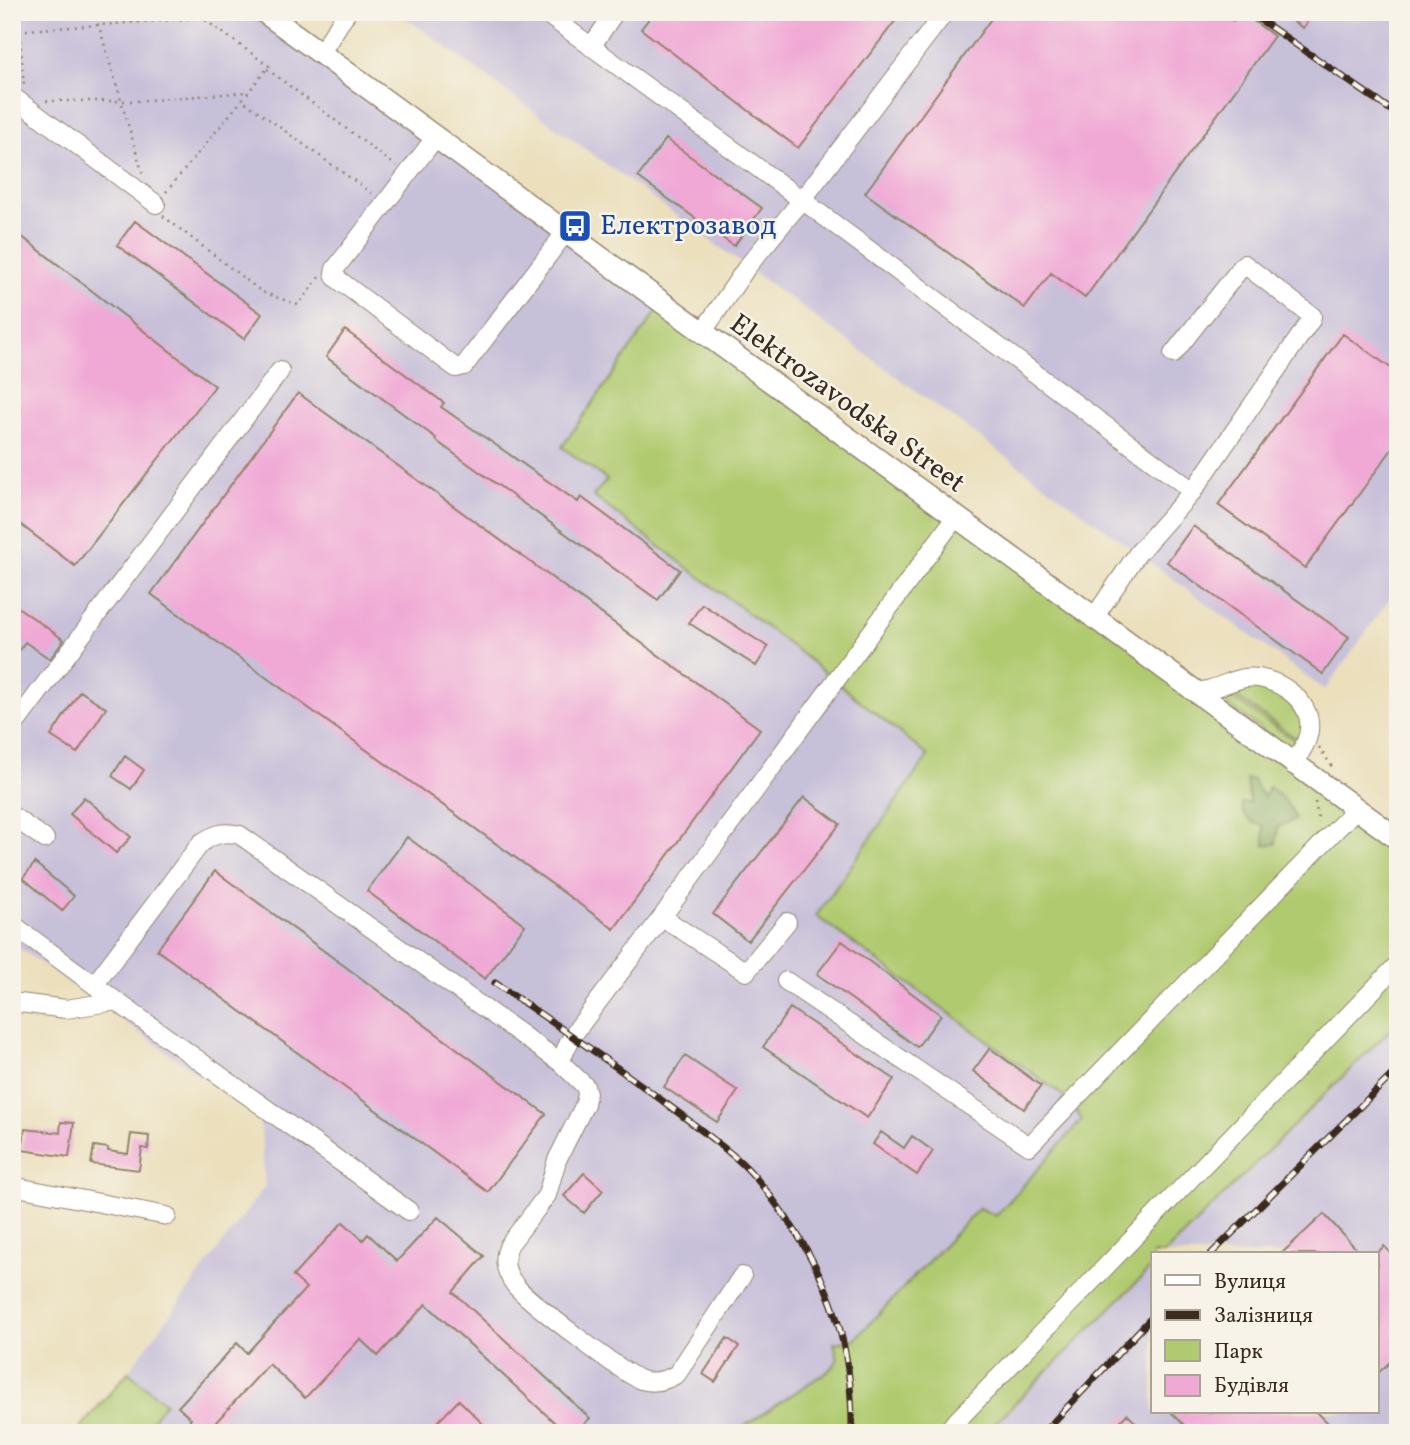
<svg xmlns="http://www.w3.org/2000/svg" width="1410" height="1445" viewBox="0 0 1410 1445" font-family="Vollkorn,serif">
	<style>
		.industrial { fill: #c7c0d9 }
		.green { fill: #b0ca6f; stroke: #767a46; stroke-width: 2 }
		.forest { fill: #8cae62; stroke: #646c40; stroke-width: 2 }
		.building { fill: #f0a8d5 }
		.lines { fill: none; stroke-linecap: round; stroke-linejoin: round }
		.minor-casing { stroke: #93846d; stroke-width: 20 }
		.major-casing { stroke: #93846d; stroke-width: 24 }
		.path { stroke: #93846d; stroke-width: 2.5; stroke-dasharray: 2 5; stroke-linecap: butt }
		.minor { stroke: #fff; stroke-width: 18 }
		.major { stroke: #fff; stroke-width: 21 }
		.rail-casing { stroke: #3b2a1e; stroke-width: 7 }
		.rail { stroke: #f7f3e8; stroke-width: 4.5; stroke-dasharray: 13; stroke-linecap: butt }
		.labels { text-anchor: middle; dominant-baseline: central; stroke-width: 5; stroke-linejoin: round; paint-order: stroke }
		.transit-label { font-size: 28px; fill: #164399; stroke: #f7f3e8; text-anchor: start }
		.street-label { font-size: 28px; fill: #3b2a1e; stroke: #f7f3e8 }
	</style>
	<rect width="100%" height="100%" fill="#f7f3e8"/>
	<filter id="ink" filterUnits="userSpaceOnUse"><feTurbulence type="fractalNoise" baseFrequency=".0143" numOctaves="2"/><feDisplacementMap in="SourceGraphic" scale="14" xChannelSelector="R" yChannelSelector="G"/><feConvolveMatrix kernelMatrix="1 2 1 2 8 2 1 2 1" color-interpolation-filters="sRGB"/></filter>
	<filter id="wash" filterUnits="userSpaceOnUse"><feTurbulence type="fractalNoise" baseFrequency=".00686" numOctaves="4" result="noise"/><feDisplacementMap in="SourceGraphic" scale="28" xChannelSelector="R" yChannelSelector="G"/><feGaussianBlur stdDeviation="1.57" result="paint"/><feColorMatrix in="noise" values="0 0 0 0 0 0 0 0 0 0 0 0 0 0 0 0 0 1.4 0 .05"/><feComposite in="paint" operator="in"/></filter>
	<g filter="url(#wash)">
		<rect width="100%" height="100%" fill="#ebdfbc"/>
		<path class="industrial" d="M12,12H264L662,304L607,480L594,497L803,655L928,756L817,916L1069,1100L1082,1120L995,1216L979,1208L855,1339L835,1343L838,1359L832,1368L734,1433H142L165,1403L128,1372L265,1186L260,1117L12,943Z
			M398,12H1398V587L1325,690Z
			M1398,1022V1433H985L1153,1266V1412H1377V1254H1164Z"/>
		<path class="green" d="M662,304L1398,839V1022L1164,1254H1153V1266L985,1433H734L832,1368L838,1359L834,1343L855,1339L979,1208L996,1216L1082,1120L1069,1100L816,916L928,756L803,655L593,496L607,480L562,447Z
			M1259,684L1288,699L1305,721L1300,741L1226,690Z
			M1222,691L1299,743L1295,749L1290,750L1216,697Z
			M128,1372L165,1403L142,1433H76Z"/>
		<path class="forest" d="M1246,779L1253,780L1258,790L1264,797L1269,787C1282,796 1290,805 1296,819L1278,827L1276,844L1265,845L1263,825L1252,822L1243,813L1242,803H1250Z"/>
		<g id="blocks">
			<path class="building" d="M654,12H902L798,148L641,29Z
				M996,12H1221L1233,21L1241,12L1274,36L1085,298L1051,273L1025,308L865,193Z
				M1279,12H1314L1303,28Z
				M666,139L762,208L734,246L638,177Z
				M135,221L262,314L244,339L117,245Z
				M12,229L215,386L75,566L12,518Z
				M345,330L444,403L441,407L578,502L581,497L680,570L658,600L435,440L436,438L326,357Z
				M1343,334L1398,373V441L1305,568L1218,505Z
				M298,393L760,729L614,929L151,594Z
				M1193,526L1349,637L1323,674L1167,562Z
				M12,603L64,640L50,659L25,642L12,660Z
				M702,604L768,647L756,666L689,623Z
				M80,691L106,708L77,753L51,736Z
				M125,756L144,770L131,789L112,776Z
				M84,797L131,837L116,853L70,814Z
				M804,797L840,824L748,941L713,914Z
				M407,837L525,925L485,979L367,891Z
				M35,863L74,896L62,911L23,878Z
				M215,871L546,1114L488,1192L157,950Z
				M842,941L941,1015L917,1047L817,974Z
				M790,1008L894,1079L867,1118L763,1047Z
				M990,1048L1041,1086L1024,1109L973,1071Z
				M685,1056L738,1091L717,1122L664,1087Z
				M61,1122L74,1123L69,1157L22,1150L25,1129L60,1133Z
				M881,1132L904,1148L912,1136L933,1151L917,1175L873,1144Z
				M131,1134L149,1136L148,1149L142,1148L139,1170L91,1164L94,1146L108,1148V1151L128,1154Z
				M584,1173L603,1190L584,1213L564,1196Z
				M1324,1214L1361,1254H1281Z
				M438,1217L484,1256L453,1292L590,1418L576,1433H566L426,1304L378,1356L360,1339L305,1398L269,1364L206,1433H178L191,1419L178,1407L237,1343L247,1353L306,1288L293,1276L343,1222L363,1240L368,1234L397,1261Z
				M1384,1246L1398,1261V1355L1377,1374V1253Z
				M727,1338L739,1346L715,1382L703,1374Z
				M459,1400L485,1426L478,1433H427Z
				M1171,1412H1317L1338,1433H1192Z
				M1127,1414L1146,1433H1109Z"/>
		</g>
	</g>
	<g filter="url(#ink)">
		<use href="#blocks" fill-opacity="0" stroke="#93846d" stroke-width="2"/>
		<g class="lines">
			<defs>
				<path id="minor" d="M544,12L802,200L1193,491
					M591,47L615,12
					M320,54L347,12
					M12,96L156,204
					M435,138L335,269L334,273L336,278L456,368L464,366L565,233
					M702,333L747,267L802,200L945,12
					M1093,619L1138,553L1193,491L1311,320L1312,316L1244,264L1173,354
					M1192,691C1212,693 1226,681 1245,678C1273,674 1313,699 1309,730C1308,743 1299,754 1293,765
					M12,728L280,371
					M12,816L45,839
					M662,917L746,972L787,922
					M12,924L116,1001L409,1211
					M786,981L1029,1146L1356,809
					M95,984L201,843C215,834 223,831 240,835L560,1062L572,1036L662,917L955,518
					M12,1002L66,1009L116,1001
					M560,1062L585,1086L587,1093L585,1104L557,1160L547,1195L509,1245C502,1260 505,1272 515,1285C524,1298 626,1376 641,1380C654,1384 665,1381 677,1374L742,1276
					M12,1186L167,1216
					M945,1433L1398,964"/>
				<path id="major" d="M264,12L1398,839"/>
			</defs>
			<use href="#minor" class="minor-casing"/>
			<use href="#major" class="major-casing"/>
			<path class="path" d="M18,12L24,86
				M90,12L99,26L143,175
				M194,12L269,66L242,100L374,195
				M12,31L201,18
				M267,69L396,166
				M46,101H135L248,92
				M166,192L242,100
				M163,216L262,292L298,305L320,276
				M1319,747L1334,770
				M1315,802L1319,823"/>
			<use href="#minor" class="minor"/>
			<use href="#major" class="major"/>
			<defs>
				<path id="rail" d="M1249,12L1398,115
					M495,983C548,1019 600,1055 652,1093C680,1114 709,1135 736,1158C755,1174 772,1198 787,1219C833,1285 853,1352 852,1433
					M1211,1254L1398,1069
					M1043,1433L1153,1316"/>
			</defs>
			<use href="#rail" class="rail-casing"/>
			<use href="#rail" class="rail"/>
		</g>
	</g>
	<defs>
		<symbol id="bus-square" viewBox="-11 -11 22 22"><rect x="-9" y="-9" width="18" height="18" rx="4" fill="#1a4fb4" stroke="#f7f3e8"/><path d="M-5-6H5V4H4V6H2V4H-2V6H-4V4H-5ZM-3.5-4V0h7V-4ZM-3.5 1.2v1.5H-2V1.2ZM2 1.2v1.5H3.5V1.2Z" fill="#fff"/></symbol>
	</defs>
	<g fill-rule="evenodd">
		<use href="#bus-square" x="556" y="207" width="38" height="38"/>
	</g>
	<g class="labels">
		<g class="transit-label">
			<text x="600" y="226">Електрозавод</text>
		</g>
		<g class="street-label">
			<text transform="translate(847 404) rotate(36)">Elektrozavodska Street</text>
		</g>
	</g>
	<rect width="1410" height="1445" fill="none" stroke="#f7f3e8" stroke-width="42"/>
	<rect x="1151" y="1252" width="228" height="161" fill="#f7f3e8" stroke="#aca397" stroke-width="2"/>
	<rect x="1165" y="1275" width="35" height="10" fill="#ffffff" stroke="#aca397" stroke-width="2"/>
	<text x="1214" y="1288" font-size="21" fill="#3b2a1e">Вулиця</text>
	<rect x="1165" y="1310" width="35" height="10" fill="#3b2a1e" stroke="#aca397" stroke-width="2"/>
	<text x="1214" y="1322" font-size="21" fill="#3b2a1e">Залізниця</text>
	<rect x="1165" y="1340" width="35" height="21" fill="#b0ca6f" stroke="#aca397" stroke-width="2"/>
	<text x="1214" y="1358" font-size="21" fill="#3b2a1e">Парк</text>
	<rect x="1165" y="1375" width="35" height="21" fill="#f0a8d5" stroke="#aca397" stroke-width="2"/>
	<text x="1214" y="1392" font-size="21" fill="#3b2a1e">Будівля</text>
</svg>
